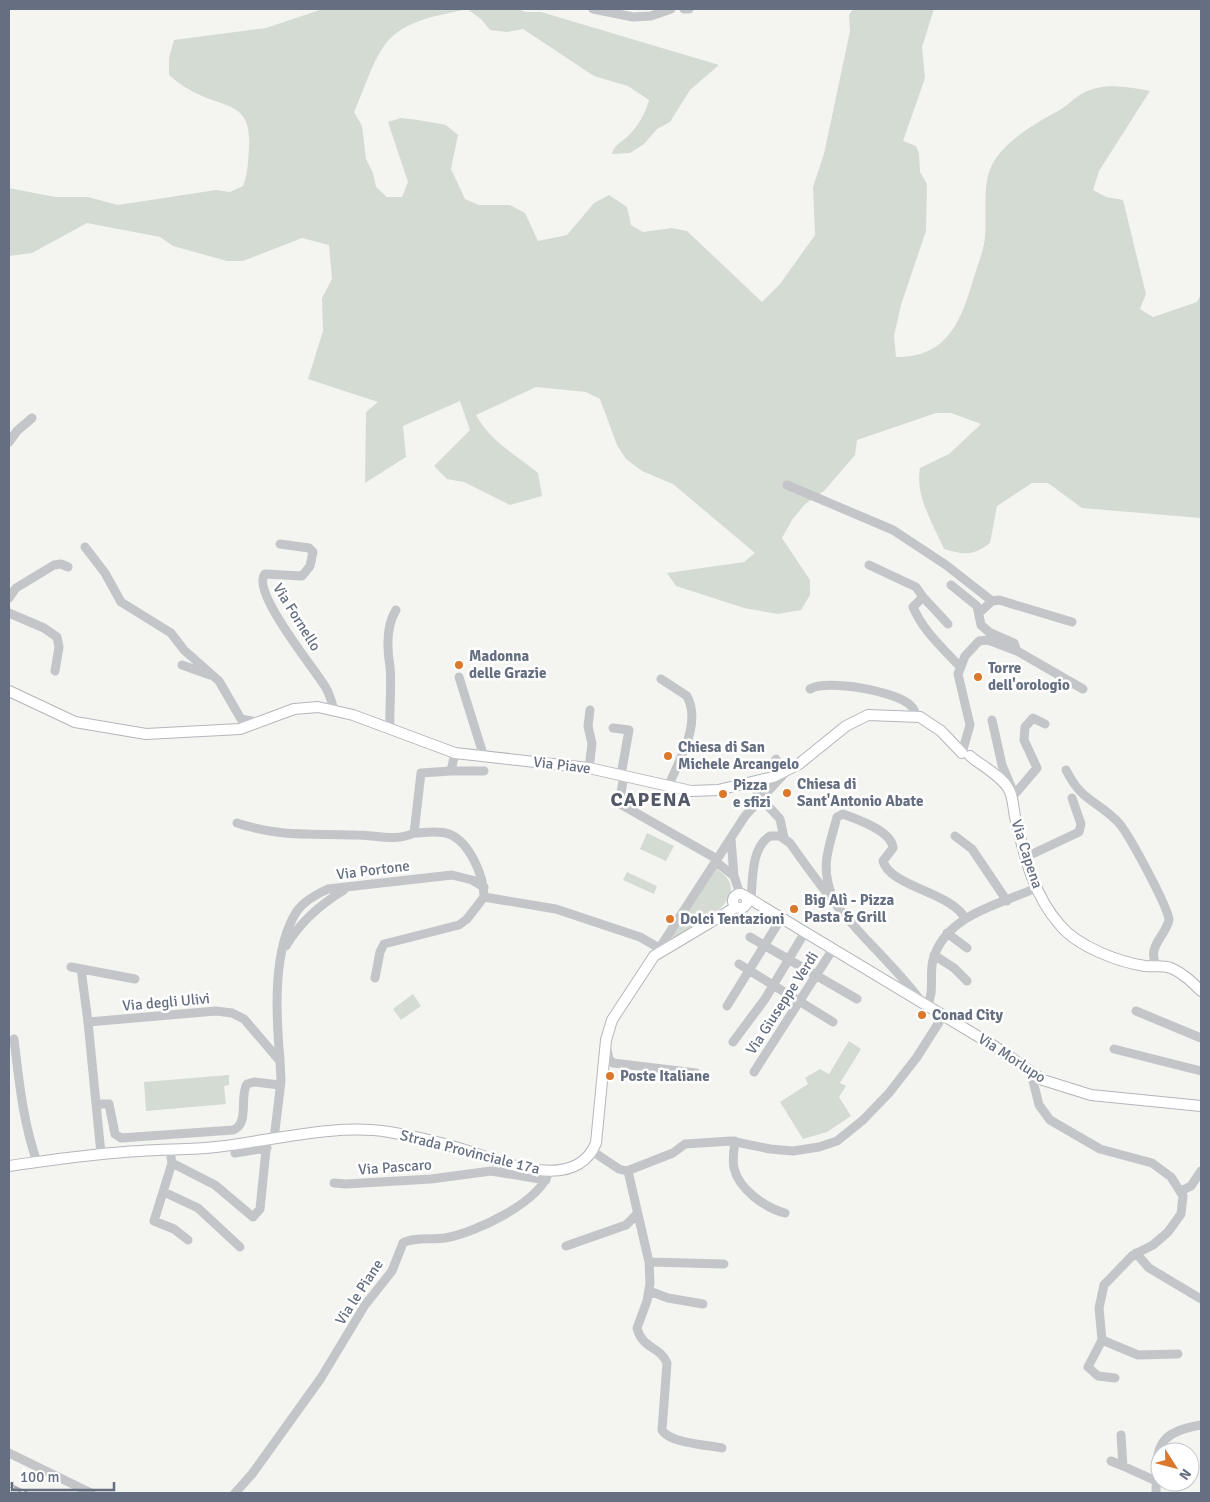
<svg xmlns="http://www.w3.org/2000/svg" width="1210" height="1502" viewBox="0 0 1210 1502" font-family="Signika,sans-serif">
	<style>
		.green { fill: #d4dbd2 }
		.lines { fill: none; stroke-linecap: round; stroke-linejoin: round }
		.major-casing { stroke: #b3b6bb; stroke-width: 12 }
		.minor { stroke: #c3c5c9; stroke-width: 9 }
		.major { stroke: #fff; stroke-width: 10 }
		.rail-casing { stroke: #a3a7ad; stroke-width: 4 }
		.rail { stroke: #fff; stroke-width: 2; stroke-dasharray: 5.5; stroke-linecap: butt }
		.poi-dot { fill: #db782b; stroke: #fff; stroke-width: 2 }
		.labels { text-anchor: middle; dominant-baseline: central; stroke-width: 5; stroke-linejoin: round; paint-order: stroke }
		.street-label { font-size: 15px; fill: #656f81; stroke: #fff }
		.poi-label { font-size: 15px; font-weight: bold; fill: #656f81; stroke: #fff; text-anchor: start }
		.district-label { font-size: 20px; font-weight: bold; letter-spacing: 1px; fill: #535966; stroke: #fff }
	</style>
	<rect width="100%" height="100%" fill="#f4f5f1"/>
	<path class="green" d="M323,9H518L525,12H541L719,65L690,90L670,122L657,129L644,144L630,153L612,154C614,145 620,143 627,137C638,127 645,114 649,100L628,86L594,76L523,29L507,32L490,30L481,19L467,9C438,16 399,20 382,49C370,68 363,92 354,112L362,126L366,159L373,173L376,187L387,197H402L408,182L388,122L401,118L418,120L446,125L458,135L451,169L465,199L479,205H510L525,213L538,241L567,235L594,203L609,195L627,207L631,225L643,232L672,228L687,231L762,302L780,284L815,235L813,187L824,154L850,31L849,15L853,9H934L922,47L925,78L903,141L916,146L919,153L920,172L927,184L926,231L901,305L894,336L896,357C947,358 961,321 973,280C977,266 984,251 985,236C987,215 982,183 992,165C1004,141 1036,123 1058,111C1067,106 1074,98 1083,93C1104,82 1128,87 1150,91L1099,171L1093,190L1106,197L1123,200L1146,294L1140,309L1153,317L1197,302L1201,294V518L1082,508L1048,483H1032L997,506L990,543C973,556 964,555 944,549C933,524 915,496 920,468L949,454L981,424L951,413H936L857,440L855,455L824,491L805,504L792,520L782,538L810,580V595L801,610L778,614L744,608L676,586L667,573L744,562L755,553L673,484L642,471L626,459L617,445L600,399L586,392L536,387L476,415C490,441 516,455 538,473L542,496L510,505L464,482L447,479L434,466L470,430L460,401L403,426L406,457L365,483L366,412L378,402L308,379L323,331L322,298L332,279L329,245L302,238L243,261H227L173,246L160,237L87,223L32,253L9,256V188L55,197H88L118,205L216,190L230,192L243,186C248,173 248,162 249,148C251,106 233,109 202,96C189,90 179,84 169,75V58L174,40L266,28Z
		M647,833L674,846L666,861L640,849Z
		M715,868C761,896 695,926 673,938L671,935Z
		M627,872L657,886L654,894L623,880Z
		M413,994L421,1006L401,1020L393,1009Z
		M849,1041L861,1049L840,1083L846,1086L839,1097L851,1116L827,1132L803,1139L780,1102L808,1084L805,1078L820,1069L829,1074Z
		M229,1075V1085L224,1086L226,1104L146,1111L144,1082Z"/>
	<g class="lines">
		<defs>
			<path id="major" d="M9,691L75,722L146,734L240,729L294,709L318,707L353,715L455,753L589,768L691,791L718,790L773,777L799,764L846,726L868,715L920,717L941,731L962,753
				M970,756C982,766 1000,775 1008,788C1014,797 1013,811 1016,821C1025,858 1034,896 1060,925C1077,946 1118,962 1145,966C1154,967 1162,965 1171,968C1183,973 1192,982 1201,991
				M733 901a7 7 0 1 1 14 0a7 7 0 1 1-14 0Z
				M745,896L994,1046L1043,1080L1091,1095L1201,1106
				M9,1166C52,1160 96,1153 140,1151C165,1149 191,1150 216,1147C270,1141 336,1123 389,1132C414,1136 438,1142 462,1149C498,1160 575,1195 596,1143L606,1040L612,1020L654,956L736,907"/>
		</defs>
		<use href="#major" class="major-casing"/>
		<path class="minor" d="M593,9L633,17L651,16L671,9
			M684,9H689
			M9,442L17,431L32,418
			M787,485L893,530L946,565L992,601
			M280,544L309,548L313,552L310,566L302,576L265,574C250,591 315,669 326,688C330,695 332,703 334,710
			M85,547L105,573L121,602L171,633L184,650L219,681L241,719L257,722
			M869,565L916,587L923,597
			M951,585L977,606L981,625L989,632L1014,643L1017,651
			M9,598L16,588L54,565L61,564L68,567
			M9,613L44,628L57,637L59,647L55,671
			M979,613L992,601L999,600L1072,622
			M948,624L923,597L913,607C923,631 943,648 960,667
			M182,665L210,675
			M459,677L484,757
			M661,679L687,696C702,724 679,760 668,787
			M810,689C827,679 897,691 911,706C914,708 915,712 916,716
			M992,720L1002,765L1012,789
			M613,728L629,730L621,775
			M390,729C389,712 392,682 390,667C387,649 386,626 396,610
			M962,753L970,725L958,674L965,656L979,641L988,640L1017,651L1083,689
			M776,759L777,763
			M589,768L592,744L588,726L590,710
			M1066,770C1083,803 1094,798 1117,821C1127,830 1168,907 1169,920C1165,937 1147,946 1156,965
			M451,771H484
			M624,775L620,799L622,805L717,859
			M750,784L756,789L759,799
			M1014,795L1037,768L1024,740L1025,727L1033,718L1045,724
			M760,797L780,819L784,838
			M237,823C283,838 310,833 356,835C376,835 395,842 414,833L421,773L451,771L455,753
			M414,833C425,833 438,830 449,834C470,842 484,877 484,897L556,909L640,937L659,948
			M955,836L972,849L1007,901
			M731,839L734,876L740,894
			M1026,857L1079,832L1081,824L1072,798
			M715,861L734,876
			M832,896C820,865 829,848 837,817L843,814C857,819 892,831 893,848L883,861C890,887 954,893 965,919
			M751,898C753,878 751,848 770,836H780L790,843C813,876 837,908 864,937C884,958 904,978 921,1001
			M947,933L967,948
			M750,937L857,999
			M286,946C300,922 321,904 344,890
			M657,952L745,816L784,774
			M934,955L954,968L967,981
			M739,964L833,1022
			M71,967L135,979
			M81,969L88,1022
			M375,978L380,952L384,944L459,925L467,919L484,897
			M727,1006L782,917
			M927,1006C935,992 929,975 933,960C945,915 998,905 1036,888
			M1136,1011L1201,1038
			M14,1039C19,1081 23,1122 37,1162
			M733,1042L765,999L805,932
			M607,1049L609,1059L613,1063L696,1073
			M1114,1049L1201,1071
			M280,1060C276,1016 272,949 297,911C304,901 317,894 328,889L452,875L472,880L484,887
			M754,1072L833,949
			M1031,1073L1039,1105L1050,1120L1100,1149L1152,1163L1171,1177L1183,1196L1181,1214L1168,1232L1153,1245L1133,1255L1104,1285L1099,1308L1102,1340L1088,1367L1098,1376L1115,1378
			M96,1104H109L115,1134L121,1138L233,1130C250,1124 239,1096 247,1084L254,1082L280,1085
			M735,1141C734,1150 732,1160 734,1168C739,1190 766,1208 785,1213
			M592,1151L619,1169L627,1171L673,1153L685,1144L731,1141L770,1149L793,1151L819,1147L837,1141L863,1120L889,1093L917,1057L943,1016
			M235,1153L267,1148
			M101,1154L88,1022L216,1011L232,1013L244,1019L280,1061L281,1081L274,1139
			M171,1157L172,1163L154,1221L174,1229L188,1240
			M172,1163L215,1185L253,1217L260,1209L267,1140
			M628,1171L649,1262L724,1264
			M334,1183L346,1184L431,1179L491,1171L546,1180
			M1181,1191L1191,1186L1201,1171
			M164,1192L198,1208L240,1247
			M566,1246L626,1225L637,1214
			M1136,1253L1149,1268L1201,1299
			M649,1262L650,1283L647,1301L637,1328C642,1349 661,1347 667,1363L662,1430C669,1443 707,1445 722,1448
			M649,1291L668,1298L703,1304
			M1102,1340L1138,1355L1178,1354
			M1121,1435L1123,1466L1156,1481
			M9,1453L91,1493
			M1111,1461L1123,1466
			M235,1493L252,1474L321,1378L365,1305L392,1271L403,1243C414,1237 432,1240 445,1238C475,1233 541,1202 549,1171
			M1156,1493C1157,1450 1153,1433 1201,1425"/>
		<use href="#major" class="major"/>
		<defs>
			<path id="rail" d="M9,1485L26,1493"/>
		</defs>
		<use href="#rail" class="rail-casing"/>
		<use href="#rail" class="rail"/>
	</g>
	<g class="poi-dot">
		<circle cx="459" cy="665" r="5"/>
		<circle cx="978" cy="677" r="5"/>
		<circle cx="668" cy="756" r="5"/>
		<circle cx="787" cy="793" r="5"/>
		<circle cx="723" cy="794" r="5"/>
		<circle cx="794" cy="909" r="5"/>
		<circle cx="670" cy="919" r="5"/>
		<circle cx="922" cy="1015" r="5"/>
		<circle cx="610" cy="1076" r="5"/>
	</g>
	<g class="labels">
		<g class="street-label">
			<text transform="translate(297 617) rotate(58)">Via Fornello</text>
			<text transform="translate(562 765) rotate(7)">Via Piave</text>
			<text transform="translate(1027 854) rotate(72)">Via Capena</text>
			<text transform="translate(373 870) rotate(-7)">Via Portone</text>
			<text transform="translate(166 1002) rotate(-5)">Via degli Ulivi</text>
			<text transform="translate(782 1003) rotate(-57)">Via Giuseppe Verdi</text>
			<text transform="translate(1012 1058) rotate(33)">Via Morlupo</text>
			<text transform="translate(470 1152) rotate(14)">Strada Provinciale 17a</text>
			<text transform="translate(395 1167) rotate(-4)">Via Pascaro</text>
			<text transform="translate(359 1292) rotate(-57)">Via le Piane</text>
		</g>
		<g class="poi-label">
			<text x="469" y="656">Madonna<tspan x="469" dy="17">delle Grazie</tspan></text>
			<text x="988" y="668">Torre<tspan x="988" dy="17">dell'orologio</tspan></text>
			<text x="678" y="747">Chiesa di San<tspan x="678" dy="17">Michele Arcangelo</tspan></text>
			<text x="797" y="784">Chiesa di<tspan x="797" dy="17">Sant'Antonio Abate</tspan></text>
			<text x="733" y="785">Pizza<tspan x="733" dy="17">e sfizi</tspan></text>
			<text x="804" y="900">Big Alì - Pizza<tspan x="804" dy="17">Pasta &amp; Grill</tspan></text>
			<text x="680" y="919">Dolci Tentazioni</text>
			<text x="932" y="1015">Conad City</text>
			<text x="620" y="1076">Poste Italiane</text>
		</g>
		<g class="district-label">
			<text x="651" y="799">CAPENA</text>
		</g>
	</g>
	<rect width="1210" height="1502" fill="none" stroke="#656f81" stroke-width="20"/>
	<g transform="translate(1175 1467) rotate(126)"><circle r="24" fill="#ffffff" stroke="#c1c5cd"/>
	<path d="M0-4L9 19L0 12L-9 19Z" fill="#db782b"/>
	<text y="-8" font-size="14" font-weight="bold" text-anchor="middle" fill="#656f81">N</text>
	</g>
	<path d="M12 1482v8h102v-8" fill="none" stroke="#656f81" stroke-width="2.5"/>
	<text x="20" y="1482" font-size="15" fill="#656f81" stroke="#ffffff" stroke-width="4" paint-order="stroke">100 m</text>
</svg>
